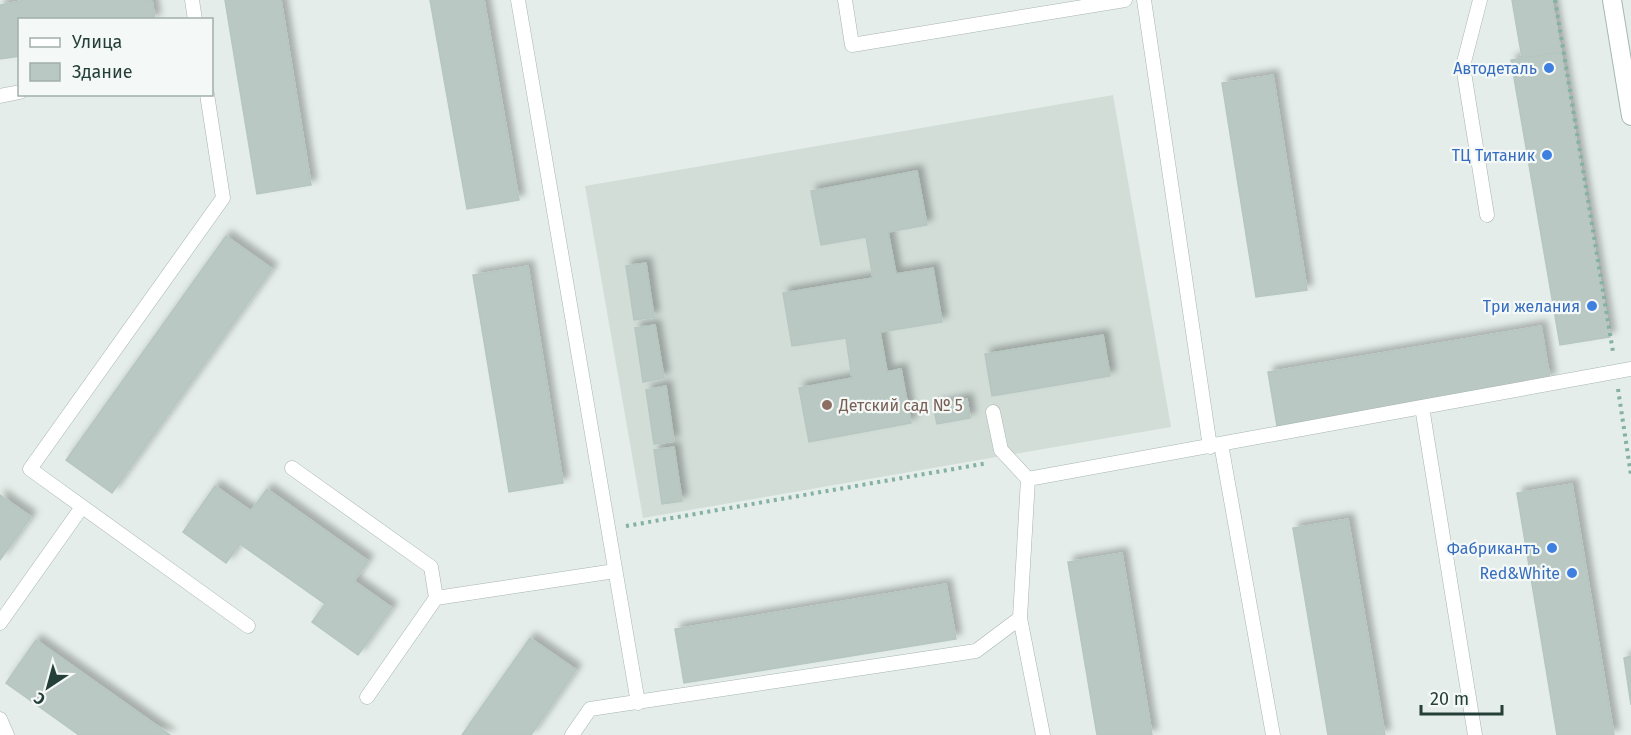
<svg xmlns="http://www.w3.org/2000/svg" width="1631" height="735" viewBox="0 0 1631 735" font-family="'Fira Sans',sans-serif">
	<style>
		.built { fill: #d2ddd8 }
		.building { fill: #b9c8c2; stroke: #b6c6c1; stroke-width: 1.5; filter: url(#shadow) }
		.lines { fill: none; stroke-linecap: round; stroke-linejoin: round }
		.lane-casing { stroke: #a7b5b0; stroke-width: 15 }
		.secondary-casing { stroke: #a2b8b2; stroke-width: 20 }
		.path { stroke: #85b0a4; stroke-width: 4; stroke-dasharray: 3 4.5; stroke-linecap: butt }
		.lane { stroke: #fff; stroke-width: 14 }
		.secondary { stroke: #fff; stroke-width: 18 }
		.shop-dot { fill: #3f7fe0; stroke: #f4f9f7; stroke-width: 2 }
		.education-dot { fill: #8d6e63; stroke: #f4f9f7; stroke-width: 2 }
		.labels { text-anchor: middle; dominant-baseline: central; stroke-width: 4.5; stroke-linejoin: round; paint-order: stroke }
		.shop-label { font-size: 16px; fill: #366cbe; stroke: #f4f9f7; text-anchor: end }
		.education-label { font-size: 16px; fill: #785e54; stroke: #f4f9f7; text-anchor: start }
	</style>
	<defs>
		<filter id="shadow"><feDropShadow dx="5.5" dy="-5.5" stdDeviation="3" flood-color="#0004"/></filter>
	</defs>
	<rect width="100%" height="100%" fill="#e4ede9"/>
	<path class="built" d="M1113,95L1171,427L643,518L585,186Z"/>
	<path class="building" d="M26,0H152L155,20H20V56L0,59V5Z
		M225,0H281L311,185L257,194Z
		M430,0H484L519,200L467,209Z
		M1512,0H1552L1561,52L1522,58Z
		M1561,52L1610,337L1560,345L1511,60Z
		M1273,75L1307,290L1256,297L1222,83Z
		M917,171L927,225L888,232L896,274L933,268L942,322L880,332L887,372L901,369L911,423L809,442L799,388L852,378L846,338L792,346L783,293L873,278L866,237L821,245L811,191Z
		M226,236L272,269L112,493L66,460Z
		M646,263L654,317L634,320L626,266Z
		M528,266L563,483L509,492L473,275Z
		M655,325L664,378L643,382L635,328Z
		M1541,326L1550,379L1277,426L1268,372Z
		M1103,335L1110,376L992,396L985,354Z
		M666,386L674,441L654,444L646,390Z
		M967,399L970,418L937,424L933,406Z
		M674,447L682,501L662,504L654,450Z
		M1572,484L1614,735H1557L1517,493Z
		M215,486L251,511L267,489L368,561L354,581L392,608L358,655L312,622L325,604L240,544L226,563L183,532Z
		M0,495L31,517L0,560Z
		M1348,519L1385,735H1328L1293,528Z
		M1122,553L1152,735H1097L1068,562Z
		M946,584L956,639L684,683L675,629Z
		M530,638L576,670L531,735H462Z
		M36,640L170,735H79L6,683Z
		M1631,656V705L1624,658Z"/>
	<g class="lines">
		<defs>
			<path id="lane" d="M192,0L195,20
				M518,0L638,703
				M845,0L852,45L1125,0
				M1144,0L1210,447
				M1480,0L1463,66L1487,215
				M207,94L223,198L30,469L248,626
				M0,96L20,92
				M993,412L1001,450L1028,479L1422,407
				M1221,444L1273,735
				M292,468L431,567L436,598
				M1020,618L1043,735
				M0,623L82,507
				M367,697L436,598L615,571
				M0,719L7,735
				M572,735L590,709L976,651L1020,618L1028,479
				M1475,735L1422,407L1631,369"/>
			<path id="secondary" d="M1612,0L1631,116"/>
		</defs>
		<use href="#lane" class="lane-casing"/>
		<use href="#secondary" class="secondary-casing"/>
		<path class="path" d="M1555,0L1613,352
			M1618,389L1631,475
			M626,526L988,463"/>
		<use href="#lane" class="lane"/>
		<use href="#secondary" class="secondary"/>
	</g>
	<g class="shop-dot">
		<circle cx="1549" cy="68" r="6"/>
		<circle cx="1547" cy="155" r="6"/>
		<circle cx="1592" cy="306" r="6"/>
		<circle cx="1552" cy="548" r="6"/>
		<circle cx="1572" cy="573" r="6"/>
	</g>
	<circle class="education-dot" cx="827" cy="405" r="6"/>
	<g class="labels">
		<g class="shop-label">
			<text x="1537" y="68">Автодеталь</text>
			<text x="1535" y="155">ТЦ Титаник</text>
			<text x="1580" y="306">Три желания</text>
			<text x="1540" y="548">Фабрикантъ</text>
			<text x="1560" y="573">Red&amp;White</text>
		</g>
		<g class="education-label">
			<text x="839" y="405">Детский сад № 5</text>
		</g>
	</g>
	<rect x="18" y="18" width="195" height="78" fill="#f4f9f7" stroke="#a1aeab" stroke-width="1.5"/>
	<rect x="30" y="38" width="30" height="9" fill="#ffffff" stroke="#a1aeab" stroke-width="1.5"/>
	<text x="72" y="48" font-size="18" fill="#243e38">Улица</text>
	<rect x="30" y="63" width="30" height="18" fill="#b9c8c2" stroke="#a1aeab" stroke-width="1.5"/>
	<text x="72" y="78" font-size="18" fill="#243e38">Здание</text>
	<g transform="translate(48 687) rotate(216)" stroke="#f4f9f7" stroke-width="4.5" paint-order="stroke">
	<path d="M0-4.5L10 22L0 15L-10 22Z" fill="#243e38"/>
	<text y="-9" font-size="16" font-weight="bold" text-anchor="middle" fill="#243e38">С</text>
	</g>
	<path d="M1421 705v9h81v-9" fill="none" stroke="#243e38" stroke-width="3"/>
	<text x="1430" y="705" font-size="18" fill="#243e38" stroke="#f4f9f7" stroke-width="4.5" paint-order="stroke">20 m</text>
</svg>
